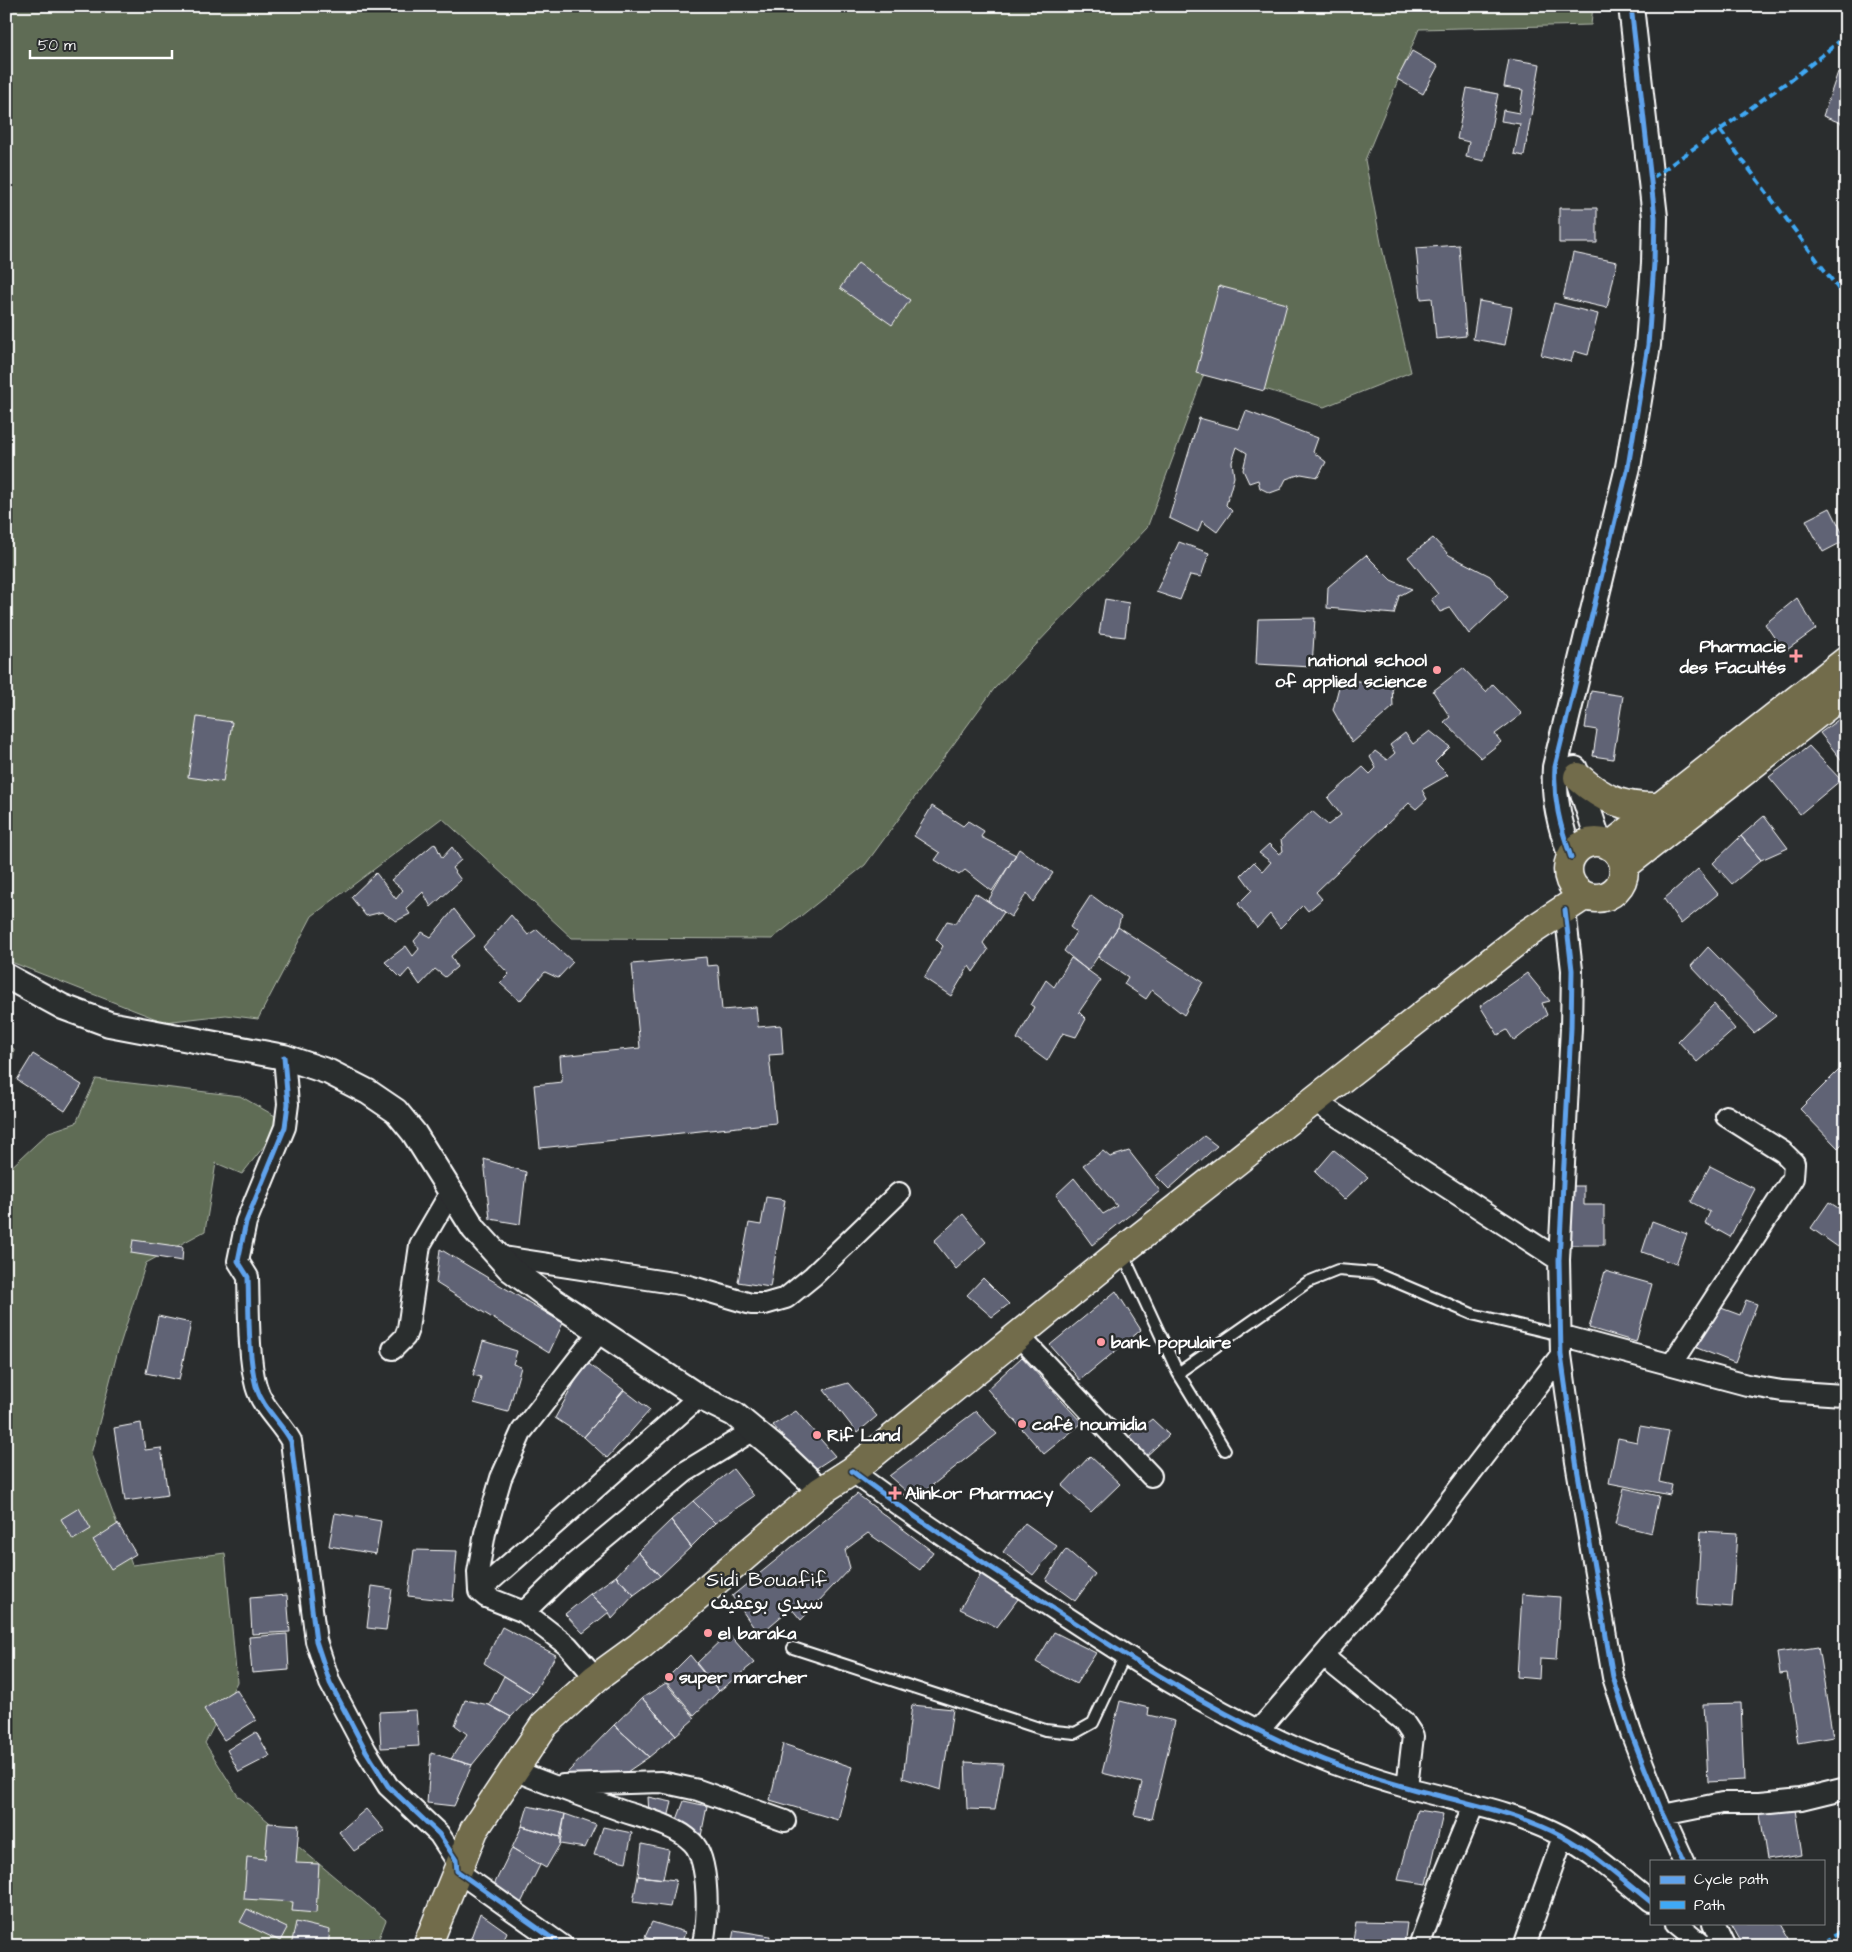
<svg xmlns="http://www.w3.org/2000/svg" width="1852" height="1952" viewBox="0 0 1852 1952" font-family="'Architects Daughter','Playpen Sans Arabic',sans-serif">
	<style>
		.green { fill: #5f6c54; stroke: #afb6aa }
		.building { fill: #606375; stroke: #fff }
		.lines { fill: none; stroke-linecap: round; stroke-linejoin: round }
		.service-casing { stroke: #fff; stroke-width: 14 }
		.minor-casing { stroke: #fff; stroke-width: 24 }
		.tertiary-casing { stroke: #fff; stroke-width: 28 }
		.trunk-casing { stroke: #fff; stroke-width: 31 }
		.service { stroke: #2a2d2e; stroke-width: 10 }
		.minor { stroke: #2a2d2e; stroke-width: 20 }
		.tertiary { stroke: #2a2d2e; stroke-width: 24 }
		.trunk { stroke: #726c4b; stroke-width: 28 }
		.quiet { stroke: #3fa9f5; stroke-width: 4; stroke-dasharray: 8 4; stroke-linecap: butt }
		.cycleway-casing { stroke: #2a2d2e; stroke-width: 8 }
		.cycleway { stroke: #60a3ed; stroke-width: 5 }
		.poi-dot { fill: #ff9aa2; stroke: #2a2d2e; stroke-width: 2 }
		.labels { text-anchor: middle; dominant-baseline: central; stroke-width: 5; stroke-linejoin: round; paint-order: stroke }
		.poi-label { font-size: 18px; font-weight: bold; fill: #fff; stroke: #2a2d2e; text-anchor: start }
		.quarter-label { font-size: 20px; letter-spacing: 1px; fill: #fff; stroke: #2a2d2e }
	</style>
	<rect width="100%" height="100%" fill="#2a2d2e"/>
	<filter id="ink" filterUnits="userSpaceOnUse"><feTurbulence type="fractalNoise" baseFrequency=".02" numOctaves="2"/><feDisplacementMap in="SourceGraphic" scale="10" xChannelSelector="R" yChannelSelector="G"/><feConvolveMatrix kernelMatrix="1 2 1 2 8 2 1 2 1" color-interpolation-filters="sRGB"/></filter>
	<g filter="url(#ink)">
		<path class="green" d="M6,6H1593L1591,25L1419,29L1365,160L1381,243L1411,372L1324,407L1205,371L1147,528L994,689L865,865L772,939L572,938L442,818L312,916L258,1019L226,1015L164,1022L6,960Z
			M6,1043L14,1049L6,1100Z
			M96,1079L240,1096L284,1121L242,1174L216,1163L205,1231L146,1263L117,1354L91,1454L132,1565L225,1553L237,1682L205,1743L238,1796L386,1920L376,1946H6V1172L49,1132L76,1123Z"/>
		<path class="building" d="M1533,6H1571V12L1533,10Z
			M1412,51L1438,66L1423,94L1397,79Z
			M1509,59L1540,64L1524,156L1514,154L1520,124L1501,121L1503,110L1519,113L1523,90L1504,87Z
			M1838,72L1846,75V125L1823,116Z
			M1467,88L1498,94L1484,161L1466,157L1469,142L1457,139Z
			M1559,208H1597V243H1559Z
			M1459,245L1466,336L1436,339L1432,298L1421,299L1416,248Z
			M1573,253L1617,262L1607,308L1563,298Z
			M858,263L910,300L892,325L840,288Z
			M1219,286L1287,304L1264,391L1196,373Z
			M1479,301L1512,307L1505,345L1473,339Z
			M1554,303L1598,314L1588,355L1574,351L1571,362L1541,355Z
			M1246,411L1318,438L1313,452L1326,462L1318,477L1301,474L1286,479L1281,489L1270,493L1260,488L1258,480L1249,483L1243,470L1247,453L1237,447L1232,462L1234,477L1226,505L1232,511L1217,532L1202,521L1198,532L1169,518L1199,418L1239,429Z
			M1830,508L1846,540L1823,552L1806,520Z
			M1433,538L1449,555L1490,576L1508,597L1469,634L1450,608L1440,612L1431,599L1438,594L1408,557Z
			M1179,542L1209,553L1201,577L1190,575L1180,600L1156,592Z
			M1366,555L1391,580L1412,589L1399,596L1394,614L1327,608L1328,587Z
			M1797,598L1816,629L1784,652L1765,624Z
			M1105,599L1129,603L1125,637L1099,634Z
			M1315,618L1312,667L1256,664L1258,619Z
			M1463,668L1486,692L1493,684L1522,714L1495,734L1501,742L1481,758L1444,722L1450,717L1433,691Z
			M1341,679L1392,685L1393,707L1352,743L1333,710Z
			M1591,691L1623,696L1613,759L1593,756L1597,730L1585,728Z
			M1846,714V762L1844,763L1820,733Z
			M197,717L232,722L223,782L188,777Z
			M1430,731L1450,747L1435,762L1448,775L1422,790L1427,799L1416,809L1409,803L1316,892L1322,899L1308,911L1303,905L1280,928L1270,914L1257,928L1238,904L1252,890L1241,875L1254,862L1263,871L1271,862L1259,853L1269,844L1279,854L1283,851L1281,840L1312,811L1328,825L1341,815L1328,798L1363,767L1370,774L1376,768L1370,757L1375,751L1387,760L1395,753L1390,745L1405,733L1413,744Z
			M1809,746L1841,780L1800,814L1769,777Z
			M932,806L963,826L968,821L984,831L981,837L1016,855L992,891L965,870L959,875L935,860L940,853L914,836Z
			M1764,816L1788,848L1761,860L1741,836Z
			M1741,836L1761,860L1732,884L1713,863Z
			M435,843L442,858L452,847L461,860L452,868L461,880L431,907L423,892L406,908L410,914L396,921L382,912L366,916L351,897L376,873L396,899L403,890L391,880Z
			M1019,849L1053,873L1033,902L1027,893L1011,917L988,901Z
			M1698,869L1718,894L1681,924L1664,899Z
			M975,893L1004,912L983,943L988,950L973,972L969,966L951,996L924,978L943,946L936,939L947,921L956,923Z
			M1091,895L1121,917L1118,927L1088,971L1064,951L1076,932L1070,927Z
			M454,909L475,936L451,956L457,967L445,977L435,969L420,985L409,969L401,978L385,962L406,946L413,956L419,949L414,941L422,932L431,937Z
			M511,915L528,935L537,929L573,962L558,978L545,972L520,1001L500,983L509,974L483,947Z
			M1118,927L1203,982L1184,1015L1152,990L1146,999L1124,984L1128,977L1098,957Z
			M1708,947L1776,1016L1754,1033L1691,966Z
			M706,957L707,966L718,965L722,1010L756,1007L758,1027L781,1025L783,1054L769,1055L776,1123L540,1148L534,1085L562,1082L560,1056L640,1048L632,964Z
			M1071,958L1101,980L1079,1012L1086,1019L1076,1037L1063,1033L1047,1061L1017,1039L1034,1007L1031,1005L1046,980L1054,987Z
			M1527,973L1550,1001L1542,1003L1547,1015L1514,1041L1507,1030L1498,1035L1480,1006Z
			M1714,1004L1735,1029L1697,1062L1678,1041Z
			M33,1054L82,1085L65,1111L17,1080Z
			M1846,1063V1140L1838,1148L1800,1109Z
			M1204,1136L1217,1146L1169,1189L1156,1176Z
			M1334,1150L1368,1177L1344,1200L1315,1172Z
			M1103,1151L1110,1157L1129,1151L1160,1191L1092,1245L1056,1195L1074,1178L1103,1214L1117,1206L1083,1165Z
			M484,1159L526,1172L520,1224L490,1219Z
			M1710,1166L1755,1189L1730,1237L1705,1223L1710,1212L1691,1202Z
			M1564,1186H1584V1205H1604V1245H1564Z
			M766,1197L785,1200L770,1287L738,1282L749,1223L761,1225Z
			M1829,1202L1846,1213V1235L1838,1247L1811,1228Z
			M963,1214L986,1242L956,1269L934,1241Z
			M1652,1221L1687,1234L1676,1264L1642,1252Z
			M133,1240L183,1247L182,1261L131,1253Z
			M440,1249L563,1323L549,1353L436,1283Z
			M1605,1271L1652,1284L1636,1342L1589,1328Z
			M983,1278L1009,1304L992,1317L967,1295Z
			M1116,1291L1141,1330L1080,1380L1050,1345Z
			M1746,1300L1757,1304L1735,1363L1697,1348L1713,1305L1740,1315Z
			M158,1316L191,1323L179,1380L146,1373Z
			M483,1341L517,1351L513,1364L521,1367L508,1412L474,1403L481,1377L473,1375Z
			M1022,1357L1082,1423L1044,1454L987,1389Z
			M586,1362L624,1390L584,1437L555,1418Z
			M848,1383L877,1416L857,1433L824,1390Z
			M624,1390L650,1410L607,1458L584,1437Z
			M796,1411L835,1456L812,1471L773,1425Z
			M976,1411L997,1434L915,1499L889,1476Z
			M1152,1419L1169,1435L1143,1459L1126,1439Z
			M141,1423L145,1450L161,1448L168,1495L125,1501L114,1428Z
			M1640,1426L1669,1431L1659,1482L1672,1485L1670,1495L1609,1483L1618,1438L1637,1442Z
			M1090,1456L1120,1484L1091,1512L1062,1486Z
			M733,1469L754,1496L715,1523L693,1501Z
			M1624,1488L1659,1496L1651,1533L1615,1524Z
			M857,1494L933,1552L920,1570L868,1533L845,1550L850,1568L801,1620L791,1608L759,1635L732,1596Z
			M693,1501L715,1523L691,1547L671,1520Z
			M79,1508L91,1529L73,1540L61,1519Z
			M335,1513L381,1521L376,1554L329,1546Z
			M671,1520L691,1547L660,1576L638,1552Z
			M1025,1523L1057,1546L1033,1575L1003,1552Z
			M118,1524L136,1554L111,1569L93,1540Z
			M1701,1531L1737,1533L1732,1607L1697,1604Z
			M1066,1549L1095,1574L1075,1601L1046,1580Z
			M414,1550L457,1551L453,1601L408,1596Z
			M638,1552L660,1576L634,1595L616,1576Z
			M982,1571L1021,1595L997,1627L960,1609Z
			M616,1576L634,1595L612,1619L609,1612L590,1594Z
			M372,1586L392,1589L386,1630L367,1628Z
			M590,1594L609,1612L583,1633L565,1614Z
			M1522,1594L1560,1597L1556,1660L1540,1659L1539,1679L1517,1677Z
			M287,1595L290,1632L252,1634L250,1598Z
			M502,1627L556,1655L533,1694L484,1663Z
			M1054,1632L1096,1653L1076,1684L1036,1662Z
			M728,1633L754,1663L719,1691L696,1664Z
			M287,1634L289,1670L252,1673L249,1637Z
			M1818,1647L1833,1737L1798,1743L1787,1673L1780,1674L1777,1653Z
			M690,1655L719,1691L694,1715L665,1680Z
			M504,1676L533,1694L511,1717L489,1705Z
			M666,1683L695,1718L676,1735L642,1698Z
			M236,1689L256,1720L224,1740L204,1709Z
			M642,1698L676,1735L649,1757L614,1725Z
			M465,1700L489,1705L511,1717L472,1765L451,1759L467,1734L455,1725Z
			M1120,1701L1149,1708L1148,1715L1175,1721L1152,1819L1134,1815L1142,1783L1102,1773Z
			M1741,1703L1744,1780L1708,1782L1704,1704Z
			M912,1705L953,1709L941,1790L903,1778Z
			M416,1710L419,1746L381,1748L379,1712Z
			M614,1725L649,1757L621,1776L565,1775Z
			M256,1732L270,1756L239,1772L227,1750Z
			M783,1744L852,1767L838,1820L770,1800Z
			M431,1753L472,1765L454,1806L427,1803Z
			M965,1762L1003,1764L995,1810L967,1809Z
			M648,1797L672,1802L668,1818L649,1814Z
			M684,1801L707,1806L701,1836L675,1825Z
			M1794,1803L1802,1855L1767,1860L1759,1808Z
			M528,1806L565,1814L560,1837L522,1826Z
			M366,1809L385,1831L354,1851L339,1832Z
			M1417,1810L1443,1814L1427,1884L1398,1880Z
			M565,1814L596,1825L585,1848L560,1844Z
			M268,1823L299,1825L296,1863L319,1864L316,1913L292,1911L293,1902L244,1899L247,1857L265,1859Z
			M522,1826L560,1837V1844L546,1868L512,1848Z
			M603,1827L632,1833L626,1862L594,1855Z
			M642,1844L669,1850L663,1879L638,1876Z
			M512,1848L540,1865L519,1907L491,1891Z
			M638,1876L676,1880L670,1907L633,1902Z
			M247,1909L287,1928L280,1941L240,1922Z
			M480,1913L507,1932L501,1946H468Z
			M296,1922L330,1930L328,1946H291Z
			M652,1922L685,1932L681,1946H668L645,1937Z
			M1356,1922L1407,1923L1404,1946H1352Z
			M1731,1923H1781L1792,1942L1785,1946H1744Z
			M734,1930L770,1936L769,1946H731Z
			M777,1941L803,1942L802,1946H777Z"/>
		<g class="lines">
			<defs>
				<path id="service" d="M1122,1252L1178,1373L1225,1450
					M1178,1373L1308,1282L1338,1270L1375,1273L1472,1314L1560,1335
					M793,1648L1045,1730L1075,1733L1093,1723L1125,1655"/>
				<path id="minor" d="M1565,910L1572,970L1571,1028L1559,1260L1561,1355L1576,1462L1613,1677L1631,1733L1663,1815L1684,1861
					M284,1057L288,1104L285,1127L246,1222L238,1261L248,1277C249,1308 248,1357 256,1386C262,1408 281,1422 291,1441L316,1641L330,1683L366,1751L388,1786L439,1834L456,1860L457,1871L563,1946
					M1314,1101L1559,1260
					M497,1256L686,1285L751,1304H765L786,1298L813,1276L899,1193
					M600,1331L522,1431L501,1478L485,1533L478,1572L479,1591L699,1397
					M1018,1335L1151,1476
					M1560,1335L1747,1385L1782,1391L1843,1395
					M393,1349L405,1337L408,1329L420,1245L452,1190
					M1672,1364L1793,1178L1794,1163L1783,1152L1726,1116
					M852,1471C914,1518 980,1560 1045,1603C1127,1657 1210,1710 1300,1750C1335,1765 1373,1778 1409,1788C1460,1802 1514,1811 1562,1836C1594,1853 1622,1879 1651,1902
					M479,1591L486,1597L524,1612
					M1324,1657L1403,1721L1413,1736L1407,1787
					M596,1678L568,1646L524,1612L575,1563L685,1472L754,1430
					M1259,1730L1392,1576L1561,1355
					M514,1770C550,1785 586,1798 622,1811C645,1819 675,1825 692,1842C710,1858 709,1924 702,1946
					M563,1785L661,1782L698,1790L785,1821
					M1663,1815L1722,1803H1760L1801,1799L1846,1788
					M1677,1923L1705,1946
					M1714,1923L1725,1946
					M1419,1946L1443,1879L1474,1804
					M1524,1946L1563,1837"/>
				<path id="tertiary" d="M1575,769L1599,842
					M1571,857C1560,826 1553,799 1555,767L1628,467L1648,345L1654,263L1655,217L1631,6
					M6,976L63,1007L109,1024L284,1057L329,1072L368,1092L396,1111L414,1133L474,1229L510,1269L551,1299L699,1397L734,1414L781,1453L821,1491"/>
				<path id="trunk" d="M1578,777C1605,801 1624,808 1660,807
					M1568 870a28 28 0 1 1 56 0a28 28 0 1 1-56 0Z
					M1610,846L1846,661
					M1624,866L1846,691
					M427,1946L474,1830L544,1725L596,1678L640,1646L821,1491L852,1471L1122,1251L1525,935L1584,896"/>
			</defs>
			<use href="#service" class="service-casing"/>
			<use href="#minor" class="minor-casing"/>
			<use href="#tertiary" class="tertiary-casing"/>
			<use href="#trunk" class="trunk-casing"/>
			<use href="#service" class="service"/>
			<use href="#minor" class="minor"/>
			<use href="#tertiary" class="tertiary"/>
			<use href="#trunk" class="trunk"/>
			<path class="quiet" d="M1720,130L1846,299
				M1652,178L1800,73L1846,36
				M1814,1946L1846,1930"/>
			<defs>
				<path id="cycleway" d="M1571,857C1560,826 1553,799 1555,767L1628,467L1648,345L1654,263L1655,217L1631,6
					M1565,910L1572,970L1571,1028L1559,1260L1561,1355L1576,1462L1613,1677L1631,1733L1663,1815L1684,1861
					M284,1057L288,1104L285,1127L246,1222L238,1261L248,1277C249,1308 248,1357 256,1386C262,1408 281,1422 291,1441L316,1641L330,1683L366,1751L388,1786L439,1834L456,1860L457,1871L563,1946
					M852,1471C914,1518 980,1560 1045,1603C1127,1657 1210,1710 1300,1750C1335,1765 1373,1778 1409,1788C1460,1802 1514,1811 1562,1836C1594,1853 1622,1879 1651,1902"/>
			</defs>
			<use href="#cycleway" class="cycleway-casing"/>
			<use href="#cycleway" class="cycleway"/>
		</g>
	</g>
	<g class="poi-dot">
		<path d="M1793.5 648.5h5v5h5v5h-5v5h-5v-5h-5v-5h5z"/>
		<circle cx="1437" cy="670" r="5"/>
		<circle cx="1101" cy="1342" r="5"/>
		<circle cx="1022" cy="1424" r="5"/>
		<circle cx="817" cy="1435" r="5"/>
		<path d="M892.5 1485.5h5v5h5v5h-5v5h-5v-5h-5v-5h5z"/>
		<circle cx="708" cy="1633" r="5"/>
		<circle cx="669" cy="1677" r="5"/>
	</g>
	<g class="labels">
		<g class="poi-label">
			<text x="1786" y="646" text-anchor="end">Pharmacie<tspan x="1786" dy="21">des Facultés</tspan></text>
			<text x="1427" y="660" text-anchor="end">national school<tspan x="1427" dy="21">of applied science</tspan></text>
			<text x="1111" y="1342">bank populaire</text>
			<text x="1032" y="1424">café noumidia</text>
			<text x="827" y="1435">Rif Land</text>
			<text x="905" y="1493">Alinkor Pharmacy</text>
			<text x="718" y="1633">el baraka</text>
			<text x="679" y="1677">super marcher</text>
		</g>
		<g class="quarter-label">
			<text x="767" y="1580">Sidi Bouafif<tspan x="767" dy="23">سيدي بوعفيف</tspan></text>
		</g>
	</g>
	<rect width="1852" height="1952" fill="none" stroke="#2a2d2e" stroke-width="25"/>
	<rect x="12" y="12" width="1827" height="1927" fill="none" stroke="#fff" stroke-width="2" filter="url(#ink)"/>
	<rect x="1650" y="1860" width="175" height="65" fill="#2a2d2e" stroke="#7f8182"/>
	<rect x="1660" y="1876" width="25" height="8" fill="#60a3ed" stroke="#7f8182"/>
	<text x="1694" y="1884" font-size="15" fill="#ffffff">Cycle path</text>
	<rect x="1660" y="1901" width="25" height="8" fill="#3fa9f5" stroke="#7f8182"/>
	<text x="1694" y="1910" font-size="15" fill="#ffffff">Path</text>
	<path d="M30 50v8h142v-8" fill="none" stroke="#ffffff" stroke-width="2.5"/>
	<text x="38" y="50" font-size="15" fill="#ffffff" stroke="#2a2d2e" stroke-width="4" paint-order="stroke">50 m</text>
</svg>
